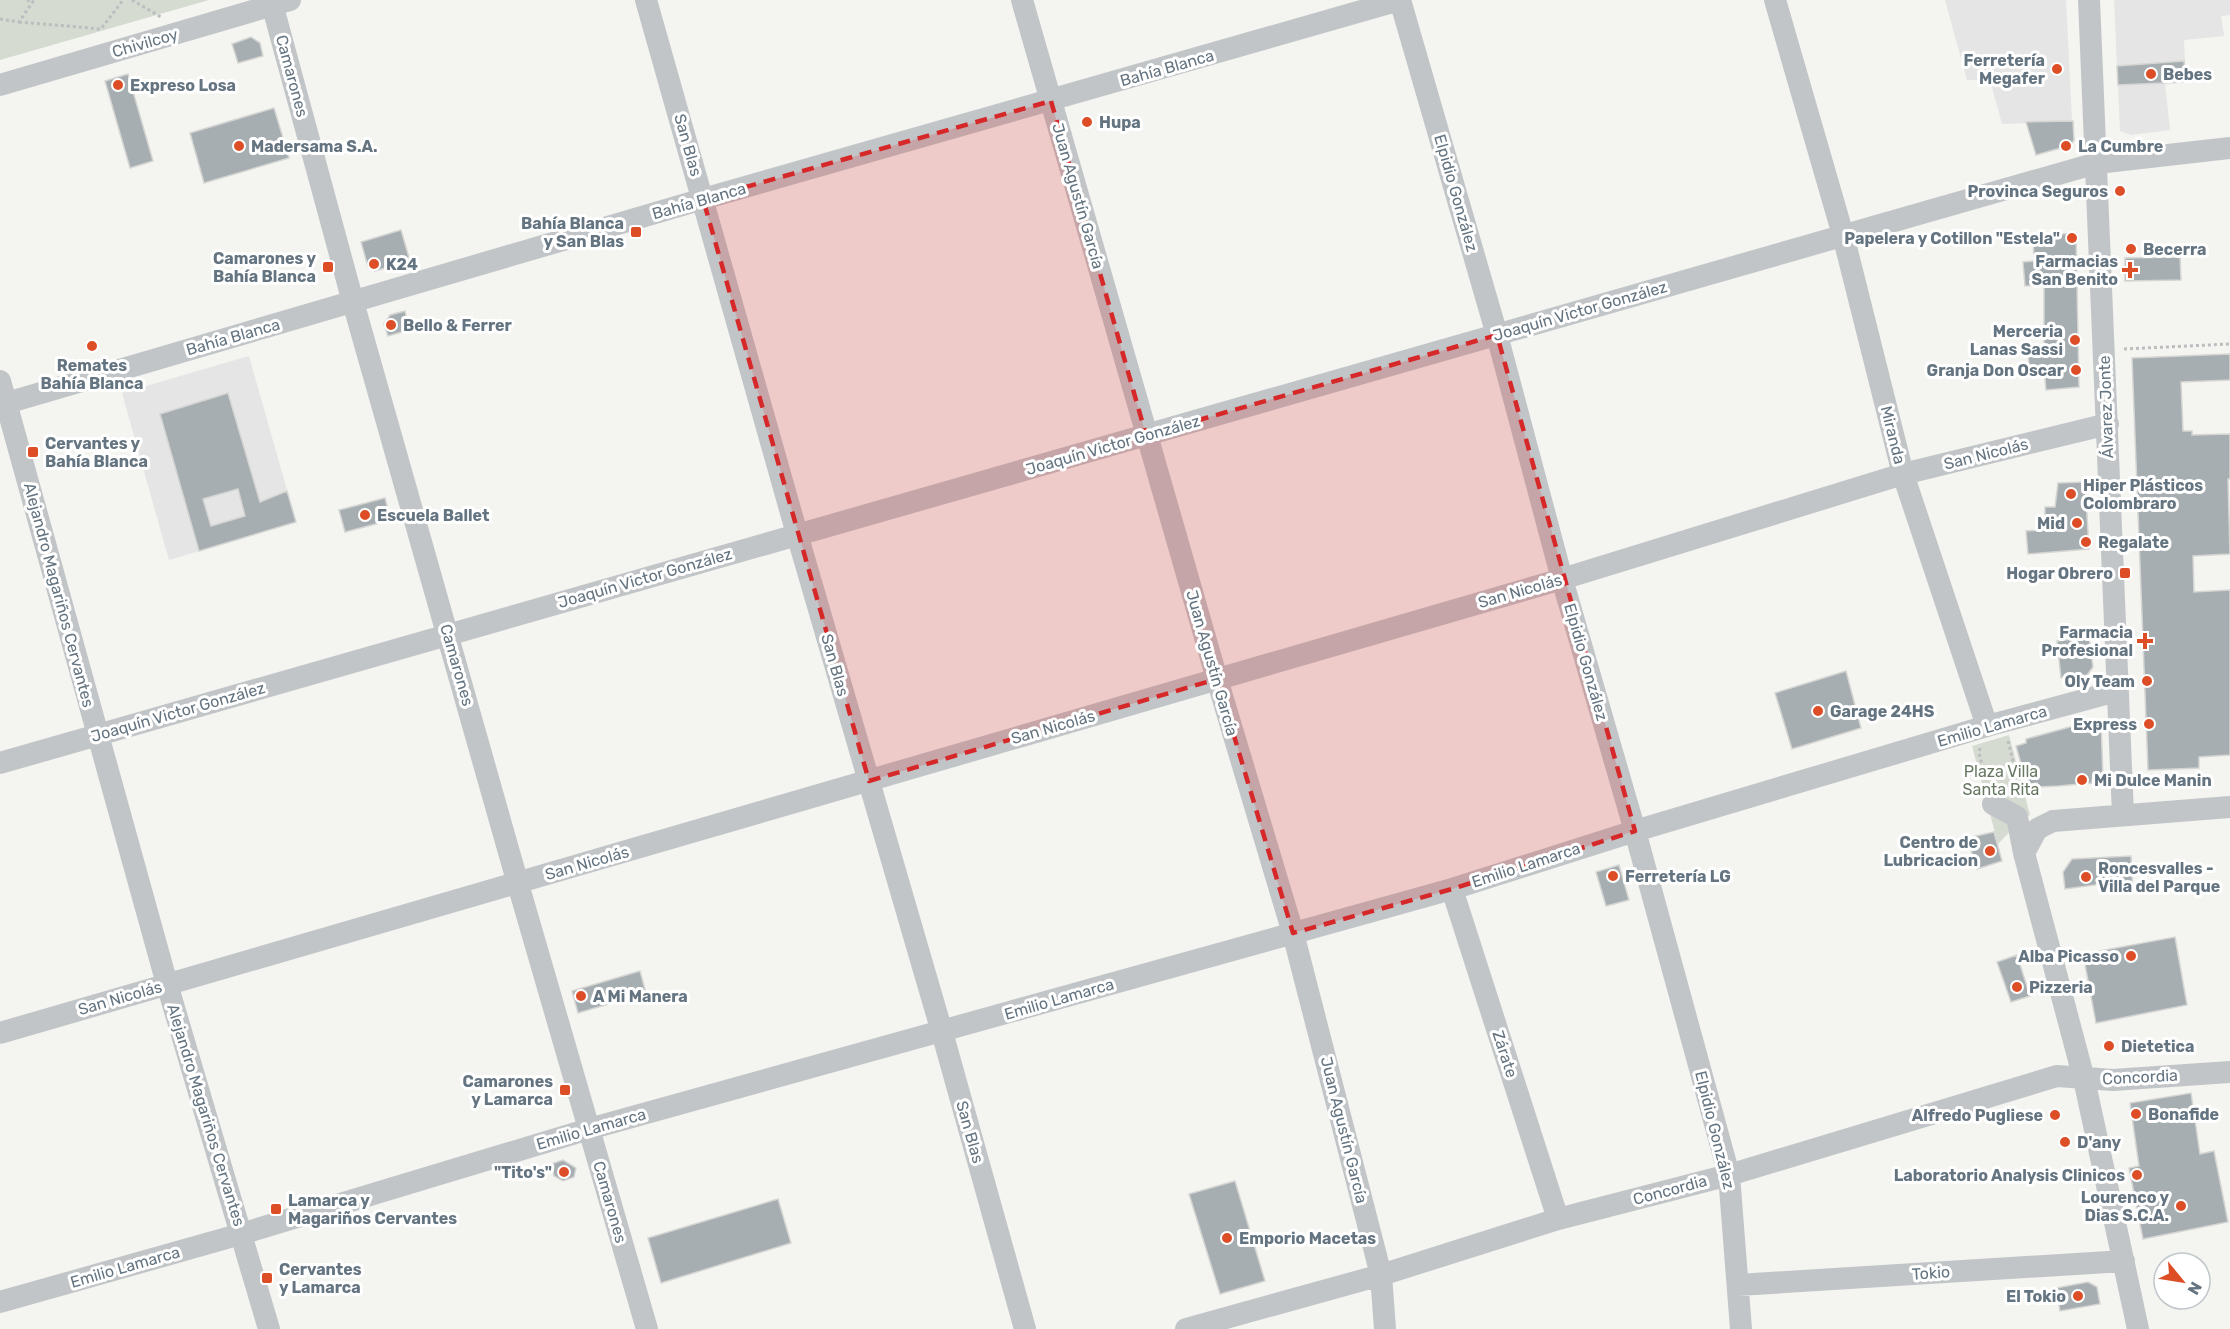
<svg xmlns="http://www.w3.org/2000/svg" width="2230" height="1329" viewBox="0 0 2230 1329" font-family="Rubik,sans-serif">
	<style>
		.built { fill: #e4e5e4 }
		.green { fill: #d5dbd1 }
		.building { fill: #a6aeb2; stroke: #d5d5d3; stroke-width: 1.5; fill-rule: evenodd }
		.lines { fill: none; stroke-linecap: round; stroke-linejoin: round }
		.path { stroke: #bbbdbf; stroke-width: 3; stroke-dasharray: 3 3; stroke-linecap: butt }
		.minor { stroke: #c2c5c8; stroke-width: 22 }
		.marked { fill: #d62828; fill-opacity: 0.2; stroke: #d62828; stroke-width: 4.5; stroke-dasharray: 12 8; stroke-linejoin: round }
		.poi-dot { fill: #dd4e27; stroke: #fff; stroke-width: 2 }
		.labels { text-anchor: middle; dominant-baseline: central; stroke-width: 6; stroke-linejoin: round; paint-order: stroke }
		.street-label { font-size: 16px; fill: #647480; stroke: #fff }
		.poi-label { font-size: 16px; font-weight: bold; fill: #647480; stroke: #fff; text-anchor: start }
		.park-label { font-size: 16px; fill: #677862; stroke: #fff }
	</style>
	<rect width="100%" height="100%" fill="#f4f4f0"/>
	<path class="built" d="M1945,0H2066L2073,141L2070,147L2036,155L2026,123L2002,124L1990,80H1967Z
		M2114,0H2230V15L2221,16L2224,36L2184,40L2186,82L2165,83L2170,130L2131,135L2120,131Z
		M249,356L296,522L169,560L122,393Z"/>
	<path class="green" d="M0,0H209L0,60Z
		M2009,735L2030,815L2022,819L1998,844L1972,746Z"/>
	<path class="building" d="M251,37L260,43L263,56L238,63L232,44Z
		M2184,61L2186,82L2118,85L2117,66Z
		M128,74L153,161L130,168L105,81Z
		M274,108L289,158L204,183L190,133Z
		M2073,121L2074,140L2071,145L2036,155L2026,122Z
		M401,230L410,261L375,271L368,267L361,242Z
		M2076,233L2079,387L2046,390L2044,368L2029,369L2028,346L2044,345V285L2025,286L2023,262L2034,261L2033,236Z
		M2180,257L2181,280L2125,281V258Z
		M405,311L409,330L388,336L384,324L390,315Z
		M2230,354V380L2181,382L2183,431H2192V435L2230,434V479H2228L2230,554L2193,556L2194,592L2230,590V755L2199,757V768L2148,770L2132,358Z
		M228,393L260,502L287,491L296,522L199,551L160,414ZM238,489L245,516L211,526L203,499Z
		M2085,482L2089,549L2028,554L2026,531L2045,530V507H2055L2058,483Z
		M385,498L391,520L345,532L339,510Z
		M2089,637L2093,667L2087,675L2061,678L2057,641Z
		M1846,671L1861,728L1792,749L1775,693Z
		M2101,721L2103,779L2092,780V783L2058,786L2038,787L2037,783L2027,785L2016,746L2026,743V739L2088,722V725Z
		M1994,832L2002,861L1977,869L1967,838Z
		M2131,856L2133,893L2110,894L2109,883L2065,889L2063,872L2072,859Z
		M1619,865L1629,900L1606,906L1596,872Z
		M2175,937L2187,1005L2096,1023L2083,954Z
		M2017,955L2030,996L2011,1002L1997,962Z
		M640,971L646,993L578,1013L572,991Z
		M2191,1093L2200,1154L2214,1151L2228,1222L2143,1239L2129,1168L2139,1166L2130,1103Z
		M563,1160L576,1168L574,1177L563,1181L554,1176L551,1164Z
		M1235,1181L1265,1281L1220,1294L1189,1194Z
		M778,1199L791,1243L661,1283L648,1238Z
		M2088,1282L2097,1287L2100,1304L2060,1311L2056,1288Z"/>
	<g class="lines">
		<path class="path" d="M27,0L33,1
			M132,0L161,17
			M0,19L19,22L34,0
			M19,22L101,29L123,0
			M2124,349L2230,344
			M2008,741L2023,799
			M1980,748L1979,753L1987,785"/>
		<path class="minor" d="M271,0L353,302L518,884L647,1329
			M646,0L797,534L942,1032L1025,1329
			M1022,0L1217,679L1293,933L1381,1275L1385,1329
			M1400,0L1497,335L1562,579L1635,831L1729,1175L1741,1329
			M1775,0L1843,235L1903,474L1987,726
			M2089,0L2123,815
			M0,85L290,0
			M0,381L167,984L269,1329
			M0,405L703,199L1400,0
			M0,763L2097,163L2230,148
			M1993,804L2017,817L2024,853L2084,1079L2138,1329
			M2024,853L2037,829L2053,821L2230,807
			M1452,889L1558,1219
			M0,1033L1562,579L1903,474L2108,424
			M1738,1285L2124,1261
			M0,1302L241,1234L589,1129L1452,889L1635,831L1987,726L2117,691
			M1186,1329L1381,1275L1558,1219L1729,1175L2057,1076L2113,1080L2230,1072"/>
	</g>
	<path class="marked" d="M1051,101L1146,435L1497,335L1635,831L1452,889L1293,933L1217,679L869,781L703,199Z"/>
	<g class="poi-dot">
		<circle cx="2057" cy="69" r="6"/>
		<circle cx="2151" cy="74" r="6"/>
		<circle cx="118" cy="85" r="6"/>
		<circle cx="1087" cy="122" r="6"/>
		<circle cx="239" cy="146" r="6"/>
		<circle cx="2066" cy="146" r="6"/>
		<circle cx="2120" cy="191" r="6"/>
		<rect x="630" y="226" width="12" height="12" rx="3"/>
		<circle cx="2072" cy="238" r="6"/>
		<circle cx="2131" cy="249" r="6"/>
		<circle cx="374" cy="264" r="6"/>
		<rect x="322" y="261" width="12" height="12" rx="3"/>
		<path d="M2127 261h6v6h6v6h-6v6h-6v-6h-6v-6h6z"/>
		<circle cx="391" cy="325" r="6"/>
		<circle cx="2075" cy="340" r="6"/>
		<circle cx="92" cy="346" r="6"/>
		<circle cx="2076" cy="370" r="6"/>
		<rect x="27" y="446" width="12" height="12" rx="3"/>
		<circle cx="2071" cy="494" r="6"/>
		<circle cx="365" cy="515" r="6"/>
		<circle cx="2077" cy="523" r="6"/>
		<circle cx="2086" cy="542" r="6"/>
		<rect x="2119" y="567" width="12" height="12" rx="3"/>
		<path d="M2142 632h6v6h6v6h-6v6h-6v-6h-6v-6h6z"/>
		<circle cx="2147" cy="681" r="6"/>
		<circle cx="1818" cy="711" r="6"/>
		<circle cx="2149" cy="724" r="6"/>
		<circle cx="2082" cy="780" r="6"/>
		<circle cx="1990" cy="851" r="6"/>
		<circle cx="1613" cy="876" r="6"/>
		<circle cx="2086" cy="877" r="6"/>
		<circle cx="2131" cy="956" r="6"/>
		<circle cx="2017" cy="987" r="6"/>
		<circle cx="581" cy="996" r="6"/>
		<circle cx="2109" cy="1046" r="6"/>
		<rect x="559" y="1084" width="12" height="12" rx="3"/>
		<circle cx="2136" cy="1114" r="6"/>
		<circle cx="2055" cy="1115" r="6"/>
		<circle cx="2065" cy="1142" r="6"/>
		<circle cx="564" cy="1172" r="6"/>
		<circle cx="2137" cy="1175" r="6"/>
		<circle cx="2181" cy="1206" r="6"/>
		<rect x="270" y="1203" width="12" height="12" rx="3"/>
		<circle cx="1227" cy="1238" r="6"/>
		<rect x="261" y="1272" width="12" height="12" rx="3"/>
		<circle cx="2078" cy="1296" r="6"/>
	</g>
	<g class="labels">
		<g class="street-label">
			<text transform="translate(145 43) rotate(-16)">Chivilcoy</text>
			<text transform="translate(1167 68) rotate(-16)">Bahía Blanca</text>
			<text transform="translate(292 76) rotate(75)">Camarones</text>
			<text transform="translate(688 145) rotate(74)">San Blas</text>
			<text transform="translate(1456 193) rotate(74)">Elpidio González</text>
			<text transform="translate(1078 196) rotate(74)">Juan Agustín García</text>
			<text transform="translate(699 201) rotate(-16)">Bahía Blanca</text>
			<text transform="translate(1580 311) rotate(-16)">Joaquín Victor González</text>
			<text transform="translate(233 337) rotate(-16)">Bahía Blanca</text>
			<text transform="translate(2106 407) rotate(-92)">Álvarez Jonte</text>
			<text transform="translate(1893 435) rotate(76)">Miranda</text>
			<text transform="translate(1113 445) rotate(-16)">Joaquín Victor González</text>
			<text transform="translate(1986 454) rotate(-14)">San Nicolás</text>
			<text transform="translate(645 578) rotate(-16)">Joaquín Victor González</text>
			<text transform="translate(1520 591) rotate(-16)">San Nicolás</text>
			<text transform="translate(59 595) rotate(75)">Alejandro Magariños Cervantes</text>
			<text transform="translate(1586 662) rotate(74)">Elpidio González</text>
			<text transform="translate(1212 663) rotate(74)">Juan Agustín García</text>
			<text transform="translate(457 665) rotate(74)">Camarones</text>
			<text transform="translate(835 665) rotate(74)">San Blas</text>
			<text transform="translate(178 712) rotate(-16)">Joaquín Victor González</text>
			<text transform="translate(1992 726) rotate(-16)">Emilio Lamarca</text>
			<text transform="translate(1053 727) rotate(-16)">San Nicolás</text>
			<text transform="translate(587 863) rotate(-16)">San Nicolás</text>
			<text transform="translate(1526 865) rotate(-18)">Emilio Lamarca</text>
			<text transform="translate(120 998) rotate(-16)">San Nicolás</text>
			<text transform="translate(1059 999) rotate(-16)">Emilio Lamarca</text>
			<text transform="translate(1505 1054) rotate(72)">Zárate</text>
			<text transform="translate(2140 1077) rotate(-3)">Concordia</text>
			<text transform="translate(206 1115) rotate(73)">Alejandro Magariños Cervantes</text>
			<text transform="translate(591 1129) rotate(-16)">Emilio Lamarca</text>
			<text transform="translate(1344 1130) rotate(76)">Juan Agustín García</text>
			<text transform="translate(1715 1130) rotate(76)">Elpidio González</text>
			<text transform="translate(970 1132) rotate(74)">San Blas</text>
			<text transform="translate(1670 1190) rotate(-15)">Concordia</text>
			<text transform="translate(610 1202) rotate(74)">Camarones</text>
			<text transform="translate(125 1267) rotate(-16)">Emilio Lamarca</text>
			<text transform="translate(1931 1273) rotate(-4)">Tokio</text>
		</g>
		<g class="poi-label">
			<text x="2045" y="60" text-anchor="end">Ferretería<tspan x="2045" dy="18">Megafer</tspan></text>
			<text x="2163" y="74">Bebes</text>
			<text x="130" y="85">Expreso Losa</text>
			<text x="1099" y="122">Hupa</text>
			<text x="251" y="146">Madersama S.A.</text>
			<text x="2078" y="146">La Cumbre</text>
			<text x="2108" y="191" text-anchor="end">Provinca Seguros</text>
			<text x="624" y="223" text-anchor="end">Bahía Blanca<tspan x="624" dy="18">y San Blas</tspan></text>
			<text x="2060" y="238" text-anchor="end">Papelera y Cotillon "Estela"</text>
			<text x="2143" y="249">Becerra</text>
			<text x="316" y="258" text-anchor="end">Camarones y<tspan x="316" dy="18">Bahía Blanca</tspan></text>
			<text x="2118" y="261" text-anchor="end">Farmacias<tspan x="2118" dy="18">San Benito</tspan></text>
			<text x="386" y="264">K24</text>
			<text x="403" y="325">Bello &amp; Ferrer</text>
			<text x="2063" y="331" text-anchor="end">Merceria<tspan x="2063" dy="18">Lanas Sassi</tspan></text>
			<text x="92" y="365" text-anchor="middle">Remates<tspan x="92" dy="18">Bahía Blanca</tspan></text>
			<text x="2064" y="370" text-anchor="end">Granja Don Oscar</text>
			<text x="45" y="443">Cervantes y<tspan x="45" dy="18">Bahía Blanca</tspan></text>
			<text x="2083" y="485">Hiper Plásticos<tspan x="2083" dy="18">Colombraro</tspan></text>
			<text x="377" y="515">Escuela Ballet</text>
			<text x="2065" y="523" text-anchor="end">Mid</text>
			<text x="2098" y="542">Regalate</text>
			<text x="2113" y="573" text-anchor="end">Hogar Obrero</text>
			<text x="2133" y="632" text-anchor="end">Farmacia<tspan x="2133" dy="18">Profesional</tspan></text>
			<text x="2135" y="681" text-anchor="end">Oly Team</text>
			<text x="1830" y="711">Garage 24HS</text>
			<text x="2137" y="724" text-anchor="end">Express</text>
			<text x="2094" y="780">Mi Dulce Manin</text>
			<text x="1978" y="842" text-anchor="end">Centro de<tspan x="1978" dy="18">Lubricacion</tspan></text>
			<text x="2098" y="868">Roncesvalles -<tspan x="2098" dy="18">Villa del Parque</tspan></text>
			<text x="1625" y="876">Ferretería LG</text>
			<text x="2119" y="956" text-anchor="end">Alba Picasso</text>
			<text x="2029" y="987">Pizzeria</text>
			<text x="593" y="996">A Mi Manera</text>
			<text x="2121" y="1046">Dietetica</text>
			<text x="553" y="1081" text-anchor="end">Camarones<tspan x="553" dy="18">y Lamarca</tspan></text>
			<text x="2148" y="1114">Bonafide</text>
			<text x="2043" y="1115" text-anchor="end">Alfredo Pugliese</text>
			<text x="2077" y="1142">D'any</text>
			<text x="552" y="1172" text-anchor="end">"Tito's"</text>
			<text x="2125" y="1175" text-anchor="end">Laboratorio Analysis Clinicos</text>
			<text x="2169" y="1197" text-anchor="end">Lourenco y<tspan x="2169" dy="18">Dias S.C.A.</tspan></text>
			<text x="288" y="1200">Lamarca y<tspan x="288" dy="18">Magariños Cervantes</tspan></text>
			<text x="1239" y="1238">Emporio Macetas</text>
			<text x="279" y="1269">Cervantes<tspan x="279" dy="18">y Lamarca</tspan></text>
			<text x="2066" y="1296" text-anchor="end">El Tokio</text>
		</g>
		<g class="park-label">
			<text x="2001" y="771">Plaza Villa<tspan x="2001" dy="18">Santa Rita</tspan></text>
		</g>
	</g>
	<g transform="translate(2182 1281) rotate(120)"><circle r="28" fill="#ffffff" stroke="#c1c7cc" stroke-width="1.5"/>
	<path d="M0-4.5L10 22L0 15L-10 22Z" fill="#dd4e27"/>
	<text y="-9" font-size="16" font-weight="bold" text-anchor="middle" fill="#647480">N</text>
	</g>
</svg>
